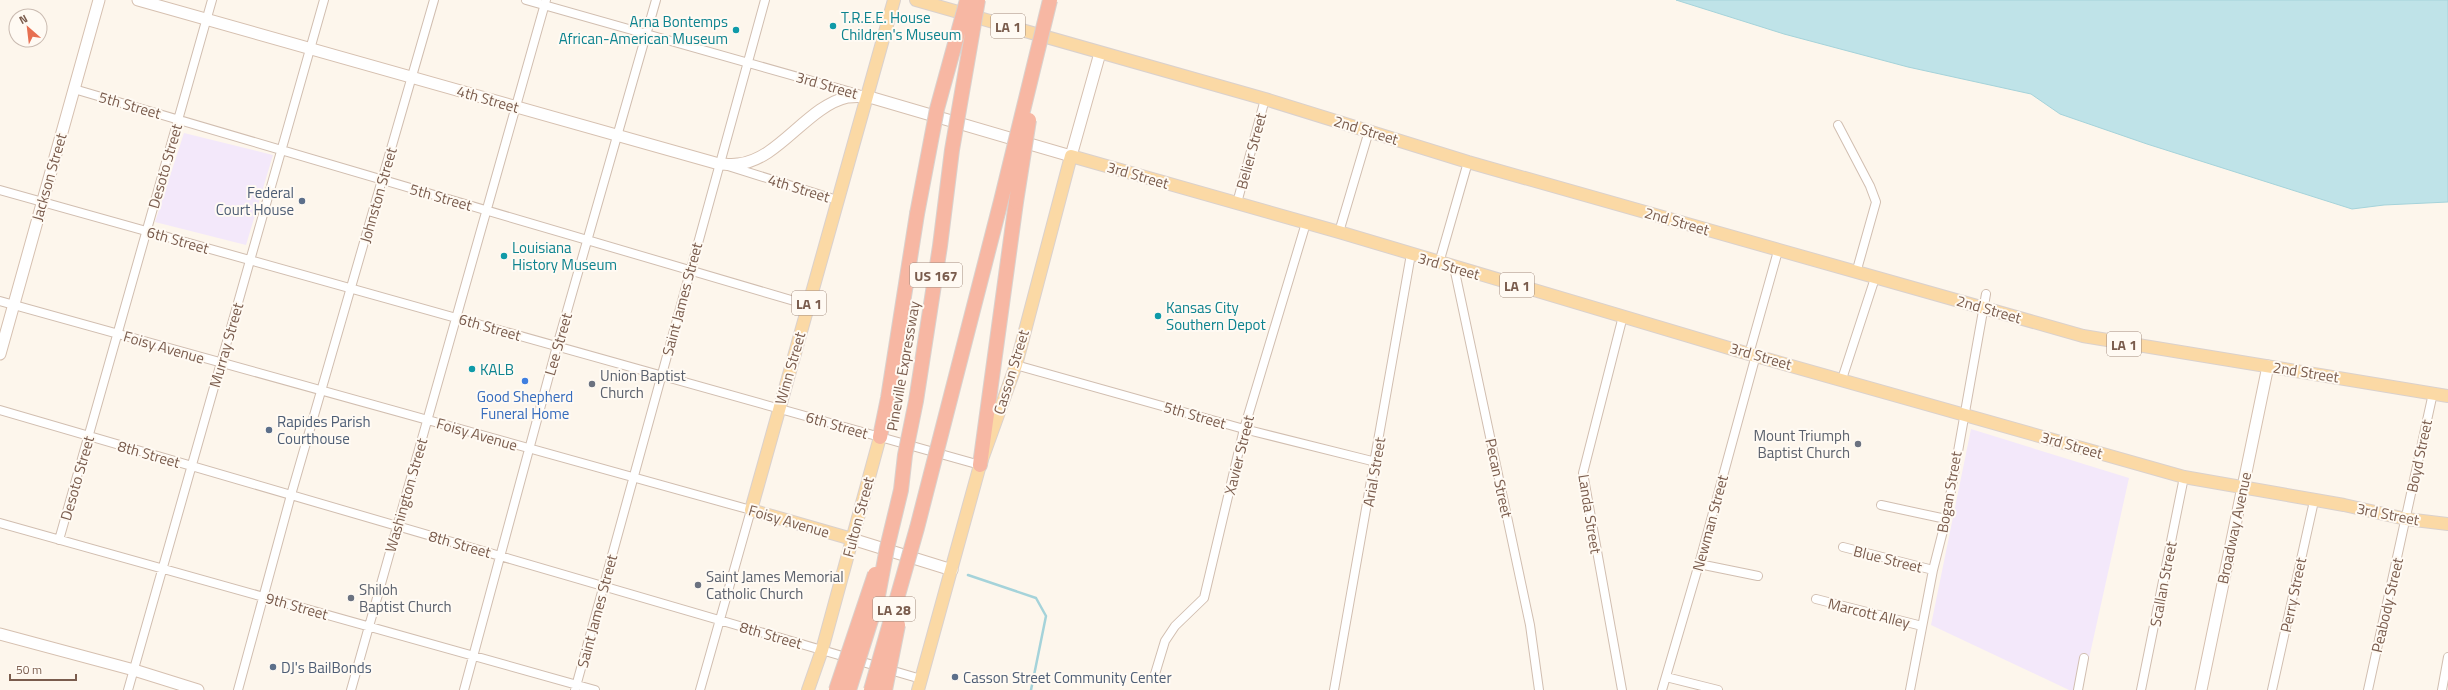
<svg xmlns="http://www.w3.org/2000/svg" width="2448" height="690" viewBox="0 0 2448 690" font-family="'Titillium Web',sans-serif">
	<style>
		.education { fill: #f3e8fa }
		.water { fill: #bfe3e8; stroke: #a5d3da }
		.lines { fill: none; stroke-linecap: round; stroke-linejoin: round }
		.stream { stroke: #a5d3da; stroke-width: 2.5 }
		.minor-casing { stroke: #d1beb0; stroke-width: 10 }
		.secondary-casing { stroke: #d6c0b0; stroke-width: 13 }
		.primary-casing { stroke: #dad1cd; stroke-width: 14 }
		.motorway-casing { stroke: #dad1cd; stroke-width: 16 }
		.minor { stroke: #fff; stroke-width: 8 }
		.secondary { stroke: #fff; stroke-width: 11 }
		.primary { stroke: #fbd9a5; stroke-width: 12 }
		.motorway { stroke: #f7b7a3; stroke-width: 14 }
		.motorway-bridge-casing { stroke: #dad1cd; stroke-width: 16; stroke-linecap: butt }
		.motorway-bridge { stroke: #f7b7a3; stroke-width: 14 }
		.culture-dot { fill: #0f9aa8; stroke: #fffaf3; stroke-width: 1.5 }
		.service-dot { fill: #5c6f8a; stroke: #fffaf3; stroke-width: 1.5 }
		.shop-dot { fill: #3f7fe0; stroke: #fffaf3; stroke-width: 1.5 }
		.worship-dot { fill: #6b7280; stroke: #fffaf3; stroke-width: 1.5 }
		.labels { text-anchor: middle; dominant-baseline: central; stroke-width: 4; stroke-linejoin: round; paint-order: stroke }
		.shield { fill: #fffaf3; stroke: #a28b7f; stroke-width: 1 }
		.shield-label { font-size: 14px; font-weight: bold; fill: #7a5c4d }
		.culture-label { font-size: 15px; fill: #0d838f; stroke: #fffaf3; text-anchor: start }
		.street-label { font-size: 15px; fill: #7a5c4d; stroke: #fffaf3 }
		.service-label { font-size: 15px; fill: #4e5e75; stroke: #fffaf3; text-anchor: start }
		.worship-label { font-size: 15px; fill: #5b616d; stroke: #fffaf3; text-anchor: start }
		.shop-label { font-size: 15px; fill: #366cbe; stroke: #fffaf3 }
	</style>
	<rect width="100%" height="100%" fill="#fdf6ec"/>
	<path class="education" d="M184,133L273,155L246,245L155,222Z
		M1971,429L2129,478L2082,690H2069L1931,625Z"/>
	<path class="water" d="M1676,0H2448V202L2384,205L2352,209L2147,144L2060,114L2031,94L1908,67L1784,34Z"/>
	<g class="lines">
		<path class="stream" d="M968,575L1036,598L1046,616L1031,690"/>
		<defs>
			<path id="minor" d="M526,0L858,94
				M74,89L808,305
				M1838,125L1870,186L1876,202L1856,273
				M728,166L837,200
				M0,190L980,465
				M1237,203L1265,99
				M1339,232L1369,131
				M1439,263L1468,162
				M1454,267L1530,625L1539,690
				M0,301L751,510L700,690
				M1749,354L1778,251
				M1016,365L1244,429L1376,462
				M1842,379L1875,278
				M0,410L921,679
				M1881,505L1946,519
				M0,523L595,690
				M59,540L212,0
				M1843,547L1933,570
				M1699,564L1758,576
				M1816,599L1922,626
				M1155,674L1165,641L1175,626L1204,598L1244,429L1306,223
				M1666,677L1718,690
				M128,690L324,0
				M238,690L291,495L434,0
				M351,690L546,0
				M464,690L557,346L656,0
				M575,690L765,0
				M1334,690L1411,254
				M1622,690L1583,473L1623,316
				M1662,690L1699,564L1756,355
				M1910,690L1933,570L1946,519L1986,294
				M2078,690L2084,658
				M2141,690L2184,477
				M2272,690L2314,501
				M2368,690L2433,393
				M2442,690L2448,657"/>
			<path id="secondary" d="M138,0L719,164C725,164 732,165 738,164C779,160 807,106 848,97C854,96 861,97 866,96L1071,156L1100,53
				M0,354L99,0
				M852,539L952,570
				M0,634L134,670L198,690
				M2201,690L2268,366"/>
			<path id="primary" d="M916,0L1265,99L1468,162L2083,336L2448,396
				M852,539L751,510L894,0
				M808,690L822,650L880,437
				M918,690L980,465L1016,365L1071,156L1339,232L1749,354L2184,477L2344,505L2406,519L2448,524"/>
			<path id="motorway" d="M880,437L888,398L917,214
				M980,465L1016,202"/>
		</defs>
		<use href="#minor" class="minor-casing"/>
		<use href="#secondary" class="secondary-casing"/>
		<use href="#primary" class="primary-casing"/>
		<use href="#motorway" class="motorway-casing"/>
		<use href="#minor" class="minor"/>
		<use href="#secondary" class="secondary"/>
		<use href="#primary" class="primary"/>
		<use href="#motorway" class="motorway"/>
		<defs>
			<path id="motorway-bridge" d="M1016,202L1029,120
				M917,214L937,109L967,0
				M836,690L875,574
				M849,690L877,601L887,548L901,490L905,455L916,401L940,246L952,150L978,0
				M871,690L917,528L1001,201L1050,0
				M885,690L898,625"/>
		</defs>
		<use href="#motorway-bridge" class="motorway-bridge-casing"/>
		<use href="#motorway-bridge" class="motorway-bridge"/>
	</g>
	<g class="culture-dot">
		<circle cx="833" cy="26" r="4"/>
		<circle cx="736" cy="30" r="4"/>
		<circle cx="504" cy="256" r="4"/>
		<circle cx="1158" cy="316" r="4"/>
		<circle cx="472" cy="369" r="4"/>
	</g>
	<g class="service-dot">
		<circle cx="302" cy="201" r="4"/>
		<circle cx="269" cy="430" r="4"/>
		<circle cx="273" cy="667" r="4"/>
		<circle cx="955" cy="677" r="4"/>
	</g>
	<circle class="shop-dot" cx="525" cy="381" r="4"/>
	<g class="worship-dot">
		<circle cx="592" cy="384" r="4"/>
		<circle cx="1858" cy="444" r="4"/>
		<circle cx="698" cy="585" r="4"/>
		<circle cx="351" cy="598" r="4"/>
	</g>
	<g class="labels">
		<g class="shield">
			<rect x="991" y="14" width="34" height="24" rx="3"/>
			<rect x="910" y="263" width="52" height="24" rx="3"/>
			<rect x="1500" y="273" width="34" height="24" rx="3"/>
			<rect x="792" y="291" width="34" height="24" rx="3"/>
			<rect x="2107" y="332" width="34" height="24" rx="3"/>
			<rect x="873" y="597" width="42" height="24" rx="3"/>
		</g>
		<g class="shield-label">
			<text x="1008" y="26">LA 1</text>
			<text x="936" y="275">US 167</text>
			<text x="1517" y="285">LA 1</text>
			<text x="809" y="303">LA 1</text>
			<text x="2124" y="344">LA 1</text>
			<text x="894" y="609">LA 28</text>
		</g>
		<g class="culture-label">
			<text x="841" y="17">T.R.E.E. House<tspan x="841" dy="17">Children's Museum</tspan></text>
			<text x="728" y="21" text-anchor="end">Arna Bontemps<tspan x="728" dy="17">African-American Museum</tspan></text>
			<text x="512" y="247">Louisiana<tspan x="512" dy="17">History Museum</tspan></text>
			<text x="1166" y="307">Kansas City<tspan x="1166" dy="17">Southern Depot</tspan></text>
			<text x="480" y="369">KALB</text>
		</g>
		<g class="street-label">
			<text transform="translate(827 85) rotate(16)">3rd Street</text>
			<text transform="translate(488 99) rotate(16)">4th Street</text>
			<text transform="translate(130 105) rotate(16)">5th Street</text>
			<text transform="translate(1366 130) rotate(17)">2nd Street</text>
			<text transform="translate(1251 151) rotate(-75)">Belier Street</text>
			<text transform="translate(165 166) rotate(-74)">Desoto Street</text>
			<text transform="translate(1138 175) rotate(16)">3rd Street</text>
			<text transform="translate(49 177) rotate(-74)">Jackson Street</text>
			<text transform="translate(799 188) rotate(17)">4th Street</text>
			<text transform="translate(378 195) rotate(-74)">Johnston Street</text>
			<text transform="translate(441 197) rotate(16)">5th Street</text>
			<text transform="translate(1677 221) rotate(16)">2nd Street</text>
			<text transform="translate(178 240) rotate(16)">6th Street</text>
			<text transform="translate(1449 266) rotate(16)">3rd Street</text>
			<text transform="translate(682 299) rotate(-75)">Saint James Street</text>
			<text transform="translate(1989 309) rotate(16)">2nd Street</text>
			<text transform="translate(490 327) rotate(16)">6th Street</text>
			<text transform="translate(558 344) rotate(-74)">Lee Street</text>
			<text transform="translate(226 345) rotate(-74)">Murray Street</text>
			<text transform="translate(164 347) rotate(16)">Foisy Avenue</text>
			<text transform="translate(1761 356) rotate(16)">3rd Street</text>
			<text transform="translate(903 366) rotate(-80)">Pineville Expressway</text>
			<text transform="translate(790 368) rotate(-74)">Winn Street</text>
			<text transform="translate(1011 372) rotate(-73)">Casson Street</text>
			<text transform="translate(2306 372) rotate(9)">2nd Street</text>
			<text transform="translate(1195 415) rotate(16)">5th Street</text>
			<text transform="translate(837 425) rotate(16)">6th Street</text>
			<text transform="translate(477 434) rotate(16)">Foisy Avenue</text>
			<text transform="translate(2072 445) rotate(16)">3rd Street</text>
			<text transform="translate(149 454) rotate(16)">8th Street</text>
			<text transform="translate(1239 455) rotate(-76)">Xavier Street</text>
			<text transform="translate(2419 456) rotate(-78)">Boyd Street</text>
			<text transform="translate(1374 472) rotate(-80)">Arial Street</text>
			<text transform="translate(77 478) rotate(-74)">Desoto Street</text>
			<text transform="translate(1499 478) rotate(78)">Pecan Street</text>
			<text transform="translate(1949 492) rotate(-80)">Bogan Street</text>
			<text transform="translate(406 495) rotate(-74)">Washington Street</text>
			<text transform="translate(1590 514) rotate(81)">Landa Street</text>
			<text transform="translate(2388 514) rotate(11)">3rd Street</text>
			<text transform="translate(858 517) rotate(-75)">Fulton Street</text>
			<text transform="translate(789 521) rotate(16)">Foisy Avenue</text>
			<text transform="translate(1710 523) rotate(-75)">Newman Street</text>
			<text transform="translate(2234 528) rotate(-78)">Broadway Avenue</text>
			<text transform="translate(460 544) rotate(16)">8th Street</text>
			<text transform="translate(1888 559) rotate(14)">Blue Street</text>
			<text transform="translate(2163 584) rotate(-79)">Scallan Street</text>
			<text transform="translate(2293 595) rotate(-78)">Perry Street</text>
			<text transform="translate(2387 605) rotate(-77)">Peabody Street</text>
			<text transform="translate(297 606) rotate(16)">9th Street</text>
			<text transform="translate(597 611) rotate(-75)">Saint James Street</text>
			<text transform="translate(1869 613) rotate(14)">Marcott Alley</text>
			<text transform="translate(771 635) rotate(16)">8th Street</text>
		</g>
		<g class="service-label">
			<text x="294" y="192" text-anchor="end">Federal<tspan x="294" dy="17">Court House</tspan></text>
			<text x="277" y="421">Rapides Parish<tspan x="277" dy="17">Courthouse</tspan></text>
			<text x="281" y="667">DJ's BailBonds</text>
			<text x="963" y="677">Casson Street Community Center</text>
		</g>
		<g class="worship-label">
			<text x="600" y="375">Union Baptist<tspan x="600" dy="17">Church</tspan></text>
			<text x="1850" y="435" text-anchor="end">Mount Triumph<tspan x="1850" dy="17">Baptist Church</tspan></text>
			<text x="706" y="576">Saint James Memorial<tspan x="706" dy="17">Catholic Church</tspan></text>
			<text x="359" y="589">Shiloh<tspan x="359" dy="17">Baptist Church</tspan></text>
		</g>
		<g class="shop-label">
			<text x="525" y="396">Good Shepherd<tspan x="525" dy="17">Funeral Home</tspan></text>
		</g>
	</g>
	<g transform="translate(28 28) rotate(332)"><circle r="19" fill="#fffaf3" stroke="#cabbb1"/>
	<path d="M0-3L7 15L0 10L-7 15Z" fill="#e76f51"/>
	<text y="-6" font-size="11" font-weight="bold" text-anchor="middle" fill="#7a5c4d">N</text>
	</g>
	<path d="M10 674v6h66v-6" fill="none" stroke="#7a5c4d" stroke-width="2"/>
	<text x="16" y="674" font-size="12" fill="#7a5c4d" stroke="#fffaf3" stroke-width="3" paint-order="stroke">50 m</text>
</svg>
